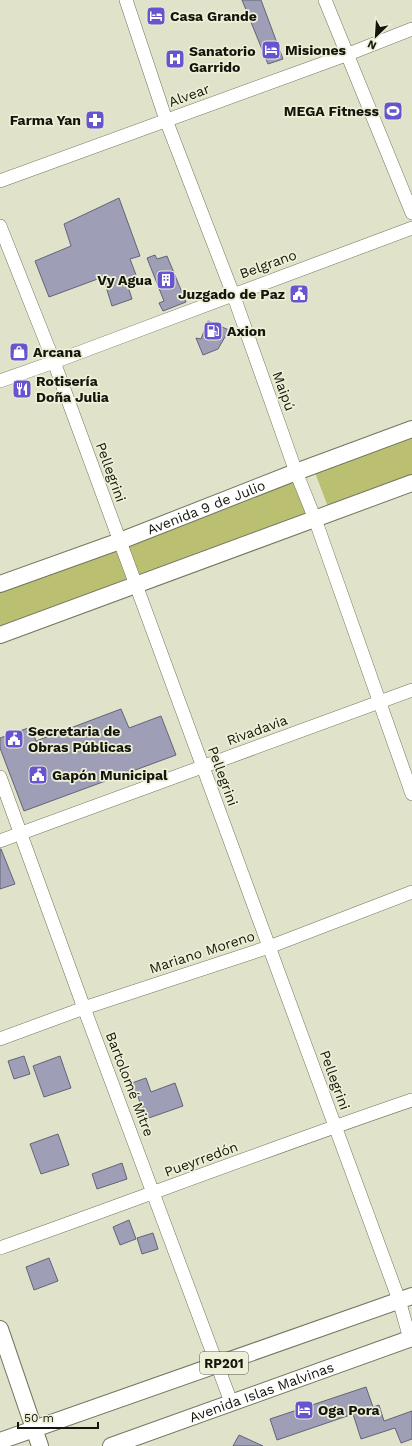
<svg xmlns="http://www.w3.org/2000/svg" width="412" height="1446" viewBox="0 0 412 1446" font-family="'Work Sans',sans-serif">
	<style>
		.green { fill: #babf71 }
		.building { fill: #9e9fb6; stroke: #636379 }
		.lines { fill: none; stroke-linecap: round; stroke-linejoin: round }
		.minor-casing { stroke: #73755e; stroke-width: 14 }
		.major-casing { stroke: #73755e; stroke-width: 18 }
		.minor { stroke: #fff; stroke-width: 13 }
		.major { stroke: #fff; stroke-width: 16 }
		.labels { text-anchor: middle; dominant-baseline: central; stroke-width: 3.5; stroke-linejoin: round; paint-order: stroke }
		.shield { fill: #edefd6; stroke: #555649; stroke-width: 1 }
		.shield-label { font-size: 13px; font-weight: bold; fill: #14150c }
		.poi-label { font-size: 14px; font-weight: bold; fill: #14150c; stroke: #edefd6; text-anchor: start }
		.street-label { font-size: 14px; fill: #14150c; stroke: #edefd6 }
	</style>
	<rect width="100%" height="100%" fill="#e0e2c9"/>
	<path class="green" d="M412,435V484L330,512L314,470Z
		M293,475L309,517L136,576L123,539Z
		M116,542L130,580L0,626V586Z"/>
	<path class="building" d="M242,0H261L283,59L268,64Z
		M119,198L140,256L130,259L136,275L126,280L132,299L112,306L103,277L49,297L35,261L71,246L64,224Z
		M155,255L157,259L167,256L186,302L163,311L159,303L164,301L147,258Z
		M208,321L229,330L218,349L203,355L196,338L201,339Z
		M121,709L129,728L161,716L176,755L24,811L0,748V738L31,727L36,741Z
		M0,849H1L15,884L0,889Z
		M24,1056L30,1074L14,1079L8,1061Z
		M60,1056L71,1088L44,1097L33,1066Z
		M146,1078L151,1092L175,1083L183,1106L146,1119L137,1094L133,1095L129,1084Z
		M58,1134L69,1165L41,1174L30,1144Z
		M122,1163L127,1179L97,1189L92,1174Z
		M129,1220L136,1239L120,1245L113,1227Z
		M153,1233L158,1249L142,1254L137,1238Z
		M49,1258L58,1281L34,1290L26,1267Z
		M366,1387L373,1407L379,1405L384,1421L412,1411V1439L401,1443L395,1428L361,1439L353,1414L277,1440L270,1419Z
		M239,1435L263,1446H233Z"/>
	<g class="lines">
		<defs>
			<path id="minor" d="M126,0L166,120L233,294L296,472L315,519L412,794
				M325,0L412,213
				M0,181L346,55L412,29
				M0,226L54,362L399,1300L410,1339
				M0,381L54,362L412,228
				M0,777L84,1008L231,1402
				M0,841L412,690
				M0,1039L84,1008L269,947L412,892
				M0,1248C138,1199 274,1147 412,1100"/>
			<g id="major">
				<path id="s1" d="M0,584L120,541L296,472L412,429"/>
				<path d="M0,635L412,483"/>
				<path d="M0,1329L40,1446"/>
				<path d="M0,1441L412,1296"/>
				<path id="s2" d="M111,1446L412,1338"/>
			</g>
		</defs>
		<use href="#minor" class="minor-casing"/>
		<use href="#major" class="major-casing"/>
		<use href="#minor" class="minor"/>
		<use href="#major" class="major"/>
	</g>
	<defs>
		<symbol id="hotel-square" viewBox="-11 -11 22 22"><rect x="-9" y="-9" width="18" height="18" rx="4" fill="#6755cf" stroke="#edefd6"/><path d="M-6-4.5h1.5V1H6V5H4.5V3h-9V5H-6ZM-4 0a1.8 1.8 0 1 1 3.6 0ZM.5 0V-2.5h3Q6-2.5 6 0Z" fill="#fff"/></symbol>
		<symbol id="hospital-square" viewBox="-11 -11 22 22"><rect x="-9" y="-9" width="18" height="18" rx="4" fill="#6755cf" stroke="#edefd6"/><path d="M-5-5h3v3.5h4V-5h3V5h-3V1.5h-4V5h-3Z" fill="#fff"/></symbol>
		<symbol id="stadium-square" viewBox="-11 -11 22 22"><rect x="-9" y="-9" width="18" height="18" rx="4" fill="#6755cf" stroke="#edefd6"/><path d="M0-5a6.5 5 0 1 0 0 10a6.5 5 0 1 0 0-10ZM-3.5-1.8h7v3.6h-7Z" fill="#fff"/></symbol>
		<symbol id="pharmacy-square" viewBox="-11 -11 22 22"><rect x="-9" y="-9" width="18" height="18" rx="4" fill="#6755cf" stroke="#edefd6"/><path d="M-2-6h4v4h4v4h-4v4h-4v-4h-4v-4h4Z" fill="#fff"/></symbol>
		<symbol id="building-square" viewBox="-11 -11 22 22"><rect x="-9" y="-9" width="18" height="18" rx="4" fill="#6755cf" stroke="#edefd6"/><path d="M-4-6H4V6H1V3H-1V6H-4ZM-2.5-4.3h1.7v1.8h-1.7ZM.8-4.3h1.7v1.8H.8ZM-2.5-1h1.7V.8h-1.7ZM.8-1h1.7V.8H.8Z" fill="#fff"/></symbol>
		<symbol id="civic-square" viewBox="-11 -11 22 22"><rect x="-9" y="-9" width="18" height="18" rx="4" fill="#6755cf" stroke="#edefd6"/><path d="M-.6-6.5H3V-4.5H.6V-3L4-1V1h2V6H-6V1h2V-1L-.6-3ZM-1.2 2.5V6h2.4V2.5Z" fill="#fff"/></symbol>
		<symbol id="fuel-square" viewBox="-11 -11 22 22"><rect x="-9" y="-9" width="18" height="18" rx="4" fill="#6755cf" stroke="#edefd6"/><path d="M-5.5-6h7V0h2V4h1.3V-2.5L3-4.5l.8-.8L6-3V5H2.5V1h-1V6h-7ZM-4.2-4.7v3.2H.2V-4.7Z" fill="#fff"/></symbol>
		<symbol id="shop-square" viewBox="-11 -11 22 22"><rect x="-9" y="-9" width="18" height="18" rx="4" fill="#6755cf" stroke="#edefd6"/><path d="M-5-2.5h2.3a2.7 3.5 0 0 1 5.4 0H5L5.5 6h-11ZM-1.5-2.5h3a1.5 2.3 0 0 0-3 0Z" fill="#fff"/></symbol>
		<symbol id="restaurant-square" viewBox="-11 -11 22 22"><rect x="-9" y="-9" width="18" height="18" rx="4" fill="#6755cf" stroke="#edefd6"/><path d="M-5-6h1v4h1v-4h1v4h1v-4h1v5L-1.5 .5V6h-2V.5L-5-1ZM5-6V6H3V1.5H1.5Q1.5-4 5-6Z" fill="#fff"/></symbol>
	</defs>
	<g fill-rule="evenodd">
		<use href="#hotel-square" x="145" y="5" width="22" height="22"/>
		<use href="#hotel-square" x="260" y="39" width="22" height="22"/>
		<use href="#hospital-square" x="164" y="48" width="22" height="22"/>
		<use href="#stadium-square" x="382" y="100" width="22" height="22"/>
		<use href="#pharmacy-square" x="84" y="109" width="22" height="22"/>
		<use href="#building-square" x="155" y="269" width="22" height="22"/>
		<use href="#civic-square" x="288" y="283" width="22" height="22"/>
		<use href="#fuel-square" x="202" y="320" width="22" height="22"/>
		<use href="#shop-square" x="8" y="341" width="22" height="22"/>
		<use href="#restaurant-square" x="11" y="378" width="22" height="22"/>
		<use href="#civic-square" x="3" y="728" width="22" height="22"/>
		<use href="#civic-square" x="27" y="764" width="22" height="22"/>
		<use href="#hotel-square" x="293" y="1399" width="22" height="22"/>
	</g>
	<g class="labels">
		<rect class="shield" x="200" y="1352" width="48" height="22" rx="3"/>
		<g class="shield-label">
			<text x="224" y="1363">RP201</text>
		</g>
		<g class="poi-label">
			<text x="170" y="16">Casa Grande</text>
			<text x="285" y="50">Misiones</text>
			<text x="189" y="51">Sanatorio<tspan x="189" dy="16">Garrido</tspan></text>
			<text x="379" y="111" text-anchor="end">MEGA Fitness</text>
			<text x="81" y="120" text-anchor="end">Farma Yan</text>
			<text x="152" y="280" text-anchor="end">Vy Agua</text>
			<text x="285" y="294" text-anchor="end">Juzgado de Paz</text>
			<text x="227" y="331">Axion</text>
			<text x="33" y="352">Arcana</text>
			<text x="36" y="381">Rotisería<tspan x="36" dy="16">Doña Julia</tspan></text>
			<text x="28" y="731">Secretaria de<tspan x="28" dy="16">Obras Públicas</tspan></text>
			<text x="52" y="775">Gapón Municipal</text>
			<text x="318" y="1410">Oga Pora</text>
		</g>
		<g class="street-label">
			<text transform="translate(189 95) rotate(-20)">Alvear</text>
			<text transform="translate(268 264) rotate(-20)">Belgrano</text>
			<text transform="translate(284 391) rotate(70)">Maipú</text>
			<text transform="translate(111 472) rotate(70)">Pellegrini</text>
			<text stroke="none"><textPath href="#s1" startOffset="220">Avenida 9 de Julio</textPath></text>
			<text transform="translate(257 730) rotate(-20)">Rivadavia</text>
			<text transform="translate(223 776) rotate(70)">Pellegrini</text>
			<text transform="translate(202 952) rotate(-18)">Mariano Moreno</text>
			<text transform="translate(335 1080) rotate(70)">Pellegrini</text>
			<text transform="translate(130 1084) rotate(69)">Bartolomé Mitre</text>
			<text transform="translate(201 1159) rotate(-20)">Pueyrredón</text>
			<text stroke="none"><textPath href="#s2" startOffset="160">Avenida Islas Malvinas</textPath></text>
		</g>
	</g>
	<g transform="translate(376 36) rotate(205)" stroke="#edefd6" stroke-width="3" paint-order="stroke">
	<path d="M0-3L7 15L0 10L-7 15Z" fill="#14150c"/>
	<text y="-6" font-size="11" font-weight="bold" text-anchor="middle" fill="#14150c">N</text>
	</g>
	<path d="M18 1422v6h80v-6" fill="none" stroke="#14150c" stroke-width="2"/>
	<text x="24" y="1422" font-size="12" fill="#14150c" stroke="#edefd6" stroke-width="3" paint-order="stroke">50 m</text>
</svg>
